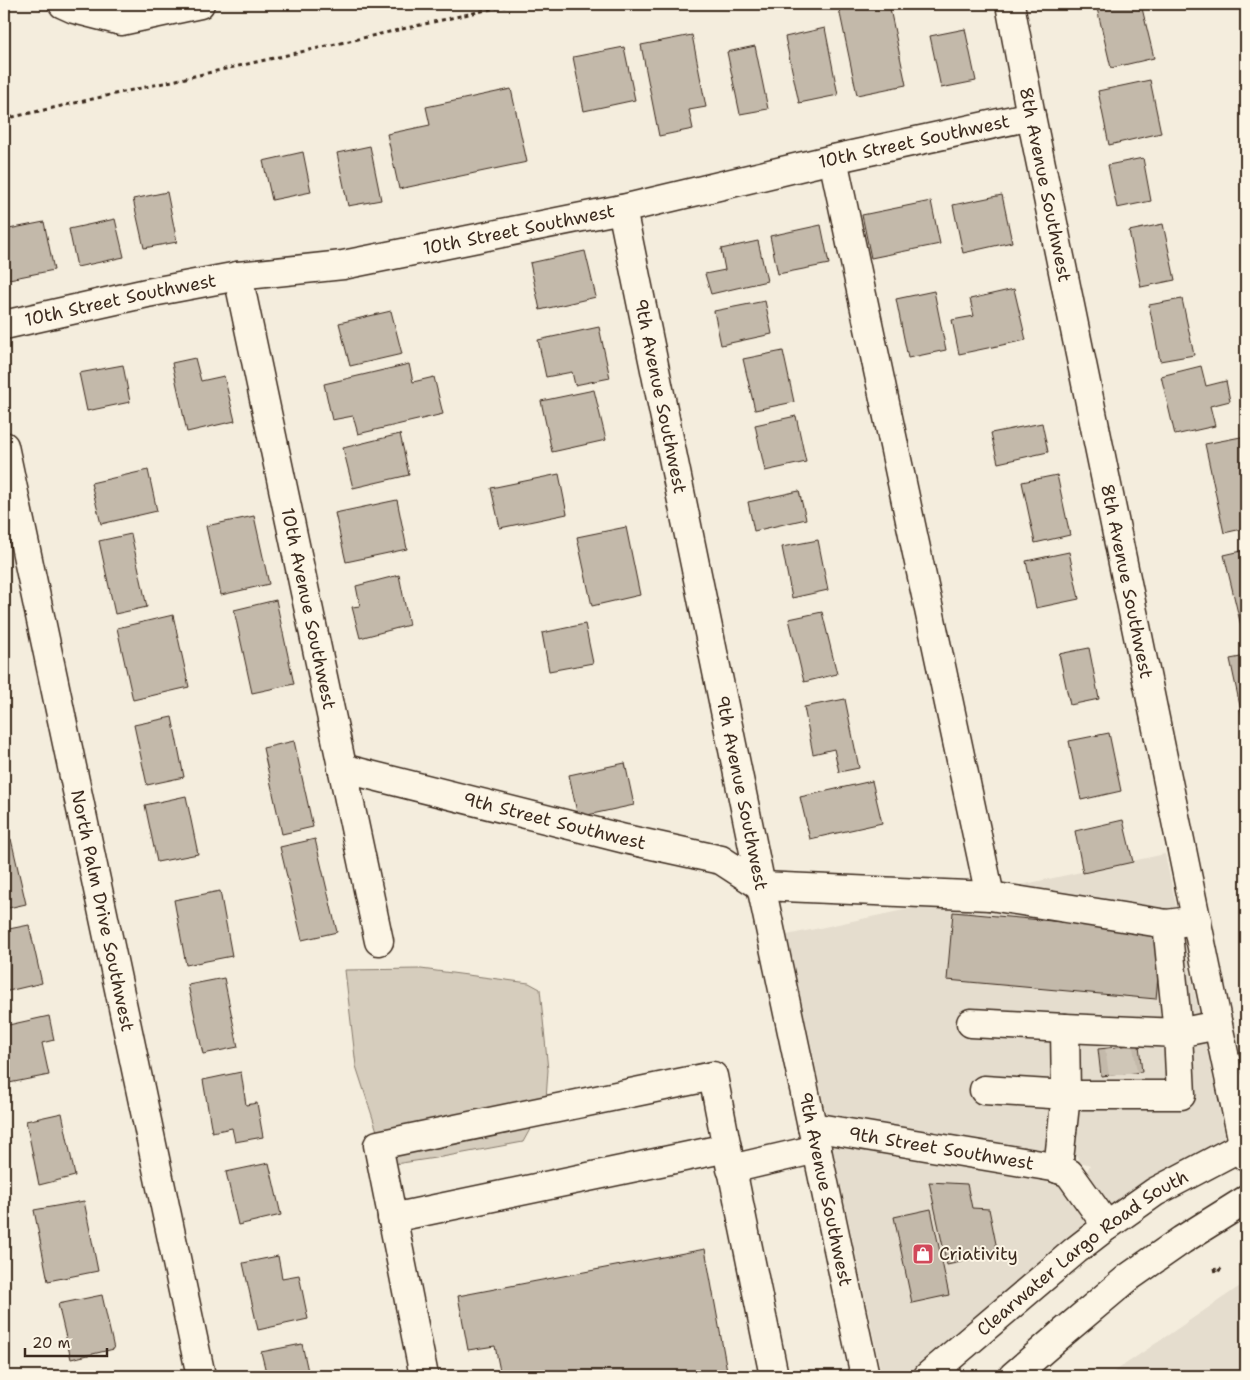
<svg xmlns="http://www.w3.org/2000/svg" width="1250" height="1380" viewBox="0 0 1250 1380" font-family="'Shantell Sans',sans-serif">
<rect width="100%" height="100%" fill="#f4eddd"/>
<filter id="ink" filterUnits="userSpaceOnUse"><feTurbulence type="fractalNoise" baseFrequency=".02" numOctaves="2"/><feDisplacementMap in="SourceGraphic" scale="10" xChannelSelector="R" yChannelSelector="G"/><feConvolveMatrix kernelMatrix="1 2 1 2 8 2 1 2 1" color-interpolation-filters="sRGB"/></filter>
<g filter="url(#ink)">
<path fill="#e5ddce" d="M1165,854l61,285 -79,41 -36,25 -24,-34 3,-6 -10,-3 -5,-9 -7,4 -11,-4 -231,-39 -39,-179z
M832,1145l216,36 11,4 27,39 -20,15 -160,137h-24z
M1246,1282v94h-138z"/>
<path fill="#d6cdbd" stroke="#887c6e" d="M421,969l108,14 11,6 8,81 -2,30 -23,42 -81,15 -54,8 -32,-99 -11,-96z"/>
<path fill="#c3b9aa" stroke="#3b2a1e" d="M838,4h51l17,81 -49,10z
M1096,4h45l13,54 -43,10z
M825,28l13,67 -39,8 -14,-66z
M965,29l11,52 -35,7 -11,-52z
M692,35l14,72 -17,3 4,19 -34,7 -18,-91z
M755,46l13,63 -28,5 -13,-62z
M624,47l11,53 -51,11 -11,-54z
M1150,80l11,53 -52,12 -11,-54z
M511,89l16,73 -128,27 -12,-55 43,-9 -4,-18z
M370,146l11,54 -33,6 -11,-53z
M303,152l8,40 -39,8 -9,-39z
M1143,158l8,43 -34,7 -9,-43z
M167,192l10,50 -33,6 -11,-49z
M1002,195l10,47 -49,11 -10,-48z
M931,201l9,43 -69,14 -9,-43z
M115,219l9,38 -47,10 -8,-38z
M44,222l10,48 -50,10v-50z
M1163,224l12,56 -34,7 -12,-56z
M821,225l8,39 -51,10 -8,-38z
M758,241l9,40 -56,13 -6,-20 20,-4 -4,-21z
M585,251l11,46 -56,13 -10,-47z
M1014,289l12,51 -67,14 -7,-34 22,-4 -4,-17z
M934,291l12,59 -38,8 -12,-59z
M1182,299l12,56 -34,6 -11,-56z
M765,301l7,33 -51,11 -7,-34z
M391,311l11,43 -52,12 -11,-43z
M599,327l11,51 -35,7 -3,-13 -26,5 -8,-37z
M783,351l11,51 -39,8 -12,-51z
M195,358l6,23 23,-5 11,45 -48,11 -15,-69z
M409,364l4,18 21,-5 9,37 -85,20 -5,-18 -21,4 -8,-36z
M123,365l7,37 -43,9 -8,-38z
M1201,366l5,20 20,-5 4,20 -20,5 5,20 -40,9 -14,-59z
M594,390l12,50 -54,12 -11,-51z
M796,416l10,46 -41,9 -10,-46z
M1042,423l6,29 -50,11 -7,-30z
M400,434l9,41 -56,13 -10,-40z
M1246,436v92l-22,5 -19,-89z
M148,470l9,41 -56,13 -10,-41z
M559,474l8,40 -67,14 -9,-40z
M1057,475l13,60 -35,8 -13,-61z
M799,491l7,28 -52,12 -6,-29z
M397,500l10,49 -61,13 -11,-49z
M254,516l15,68 -48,11 -15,-69z
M626,527l14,68 -48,11 -15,-69z
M131,534l16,73 -32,7 -16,-73z
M818,540l10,50 -36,8 -10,-51z
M1246,550v83l-3,1 -19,-79z
M1069,552l10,47 -43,9 -10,-47z
M399,575l10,50 -49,13 -8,-31 8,-1 -4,-20z
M276,600l18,84 -42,9 -18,-83z
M822,612l15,62 -33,8 -15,-63z
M173,615l16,72 -56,13 -16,-72z
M585,624l8,39 -44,8 -7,-38z
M1089,648l10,51 -29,6 -11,-51z
M1246,656v63l-3,1 -13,-61z
M845,699l14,69 -20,4 -5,-23 -21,5 -9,-47z
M172,717l12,60 -37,8 -13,-60z
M1109,733l12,58 -40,9 -12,-59z
M294,741l19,86 -31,7 -19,-86z
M625,763l9,42 -56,12 -9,-42z
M872,781l10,42 -72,16 -10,-42z
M186,796l12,58 -41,8 -12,-57z
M1123,820l10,42 -50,11 -8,-42z
M11,839l15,65 -22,5v-69z
M315,839l22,93 -35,8 -22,-93z
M220,891l12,65 -46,9 -12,-65z
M953,912l209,19 -6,68 -209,-19z
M29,925l13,58 -38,9v-62z
M224,978l14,69 -35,7 -15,-69z
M49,1016l5,24 -12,3 7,32 -45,9v-58z
M1139,1045l3,27 -41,4 -3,-27z
M241,1072l5,33 11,-2 6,34 -28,5 -3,-14 -20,4 -9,-52z
M62,1113l13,63 -36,9 -13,-64z
M269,1163l12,52 -43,10 -12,-53z
M929,1182l38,2 5,24 17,1 9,45 -51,11z
M84,1201l14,70 -50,10 -14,-71z
M931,1209l18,86 -37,8 -18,-86z
M705,1249l23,127h-227l-6,-30 -27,4 -10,-54z
M278,1256l4,22 17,-3 9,44 -50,11 -15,-67z
M102,1295l12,54 -43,10 -13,-55z
M302,1344l7,32h-42l-6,-24z"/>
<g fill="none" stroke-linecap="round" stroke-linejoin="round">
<path stroke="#cfc6b7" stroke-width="28" stroke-dasharray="28 14" stroke-linecap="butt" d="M1119,1047l4,27"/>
<g stroke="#3b2a1e" stroke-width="31">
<g id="minor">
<path d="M63,4l11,5 47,12 79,-17"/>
<path id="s1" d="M1010,4l21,112 187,909 28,132"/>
<path d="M833,159l157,737"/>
<path id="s2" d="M622,209l139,677 104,490"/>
<path id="s3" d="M238,276l141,665"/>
<path id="s4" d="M4,325l143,-32 91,-17 105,-11 279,-56 211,-50 198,-43"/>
<path id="s5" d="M4,446l197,930"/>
<path id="s6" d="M342,768l283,71 96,21 40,26 229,10 177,28 30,-4"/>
<path d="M1167,924l11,109 40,-8"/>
<path d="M971,1023l94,5"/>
<path d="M984,1090l82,5h115l-3,-62 -113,-5 1,67 -8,74"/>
<path id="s7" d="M812,1127l241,40 16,6 38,53"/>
<path d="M732,1169l42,207"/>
<path d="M392,1218l335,-70"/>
<path d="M424,1376l-46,-231 335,-69 18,93 86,-20"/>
</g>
</g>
<g stroke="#3b2a1e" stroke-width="31">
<g id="major">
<path id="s8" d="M928,1376l148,-126 31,-24 48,-34 91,-48"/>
<path d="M1013,1376l46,-40 70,-59 53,-37 64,-40"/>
</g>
</g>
<path stroke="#3b2a1e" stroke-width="3" stroke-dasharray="4 4" stroke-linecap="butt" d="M4,119l509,-115
M1215,1268l1,5 6,-5"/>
<use href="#minor" stroke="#fcf5e5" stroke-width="28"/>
<use href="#major" stroke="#fcf5e5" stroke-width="28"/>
</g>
</g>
<defs>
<g id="shop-square" transform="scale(1.125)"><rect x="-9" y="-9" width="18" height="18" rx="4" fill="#d1495b" stroke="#fcf5e5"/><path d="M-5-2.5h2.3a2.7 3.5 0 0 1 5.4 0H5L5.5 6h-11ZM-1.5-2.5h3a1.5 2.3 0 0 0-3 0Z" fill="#fff"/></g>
</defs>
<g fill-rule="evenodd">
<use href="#shop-square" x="923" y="1254"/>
</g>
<g text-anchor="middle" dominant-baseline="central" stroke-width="4" stroke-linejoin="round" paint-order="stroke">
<g font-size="18" fill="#3b2a1e" stroke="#fcf5e5">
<text stroke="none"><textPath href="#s4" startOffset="929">10th Street Southwest</textPath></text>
<text stroke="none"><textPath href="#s1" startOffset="184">8th Avenue Southwest</textPath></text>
<text stroke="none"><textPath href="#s4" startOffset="524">10th Street Southwest</textPath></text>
<text stroke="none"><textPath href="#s4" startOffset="119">10th Street Southwest</textPath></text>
<text stroke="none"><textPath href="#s2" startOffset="191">9th Avenue Southwest</textPath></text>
<text stroke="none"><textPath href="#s1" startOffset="589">8th Avenue Southwest</textPath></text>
<text stroke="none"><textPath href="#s3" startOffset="340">10th Avenue Southwest</textPath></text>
<text stroke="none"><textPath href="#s2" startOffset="596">9th Avenue Southwest</textPath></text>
<text stroke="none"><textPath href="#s6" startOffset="219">9th Street Southwest</textPath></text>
<text stroke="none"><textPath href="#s5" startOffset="475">North Palm Drive Southwest</textPath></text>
<text stroke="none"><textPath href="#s7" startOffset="131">9th Street Southwest</textPath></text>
<text stroke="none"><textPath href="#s2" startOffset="1001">9th Avenue Southwest</textPath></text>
<text stroke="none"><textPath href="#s8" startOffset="198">Clearwater Largo Road South</textPath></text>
</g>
<g font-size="18" fill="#3b2a1e" stroke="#fcf5e5" text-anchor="start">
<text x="939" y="1254">Criativity</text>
</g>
</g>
<rect width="1250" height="1380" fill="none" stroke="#fcf5e5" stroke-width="20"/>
<rect x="10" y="10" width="1230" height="1360" fill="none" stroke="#3b2a1e" stroke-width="2" filter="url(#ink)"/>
<path d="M25 1348v8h82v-8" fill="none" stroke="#3b2a1e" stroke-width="2.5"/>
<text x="32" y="1348" font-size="15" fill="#3b2a1e" stroke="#fcf5e5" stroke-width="4" paint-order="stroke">20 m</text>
</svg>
